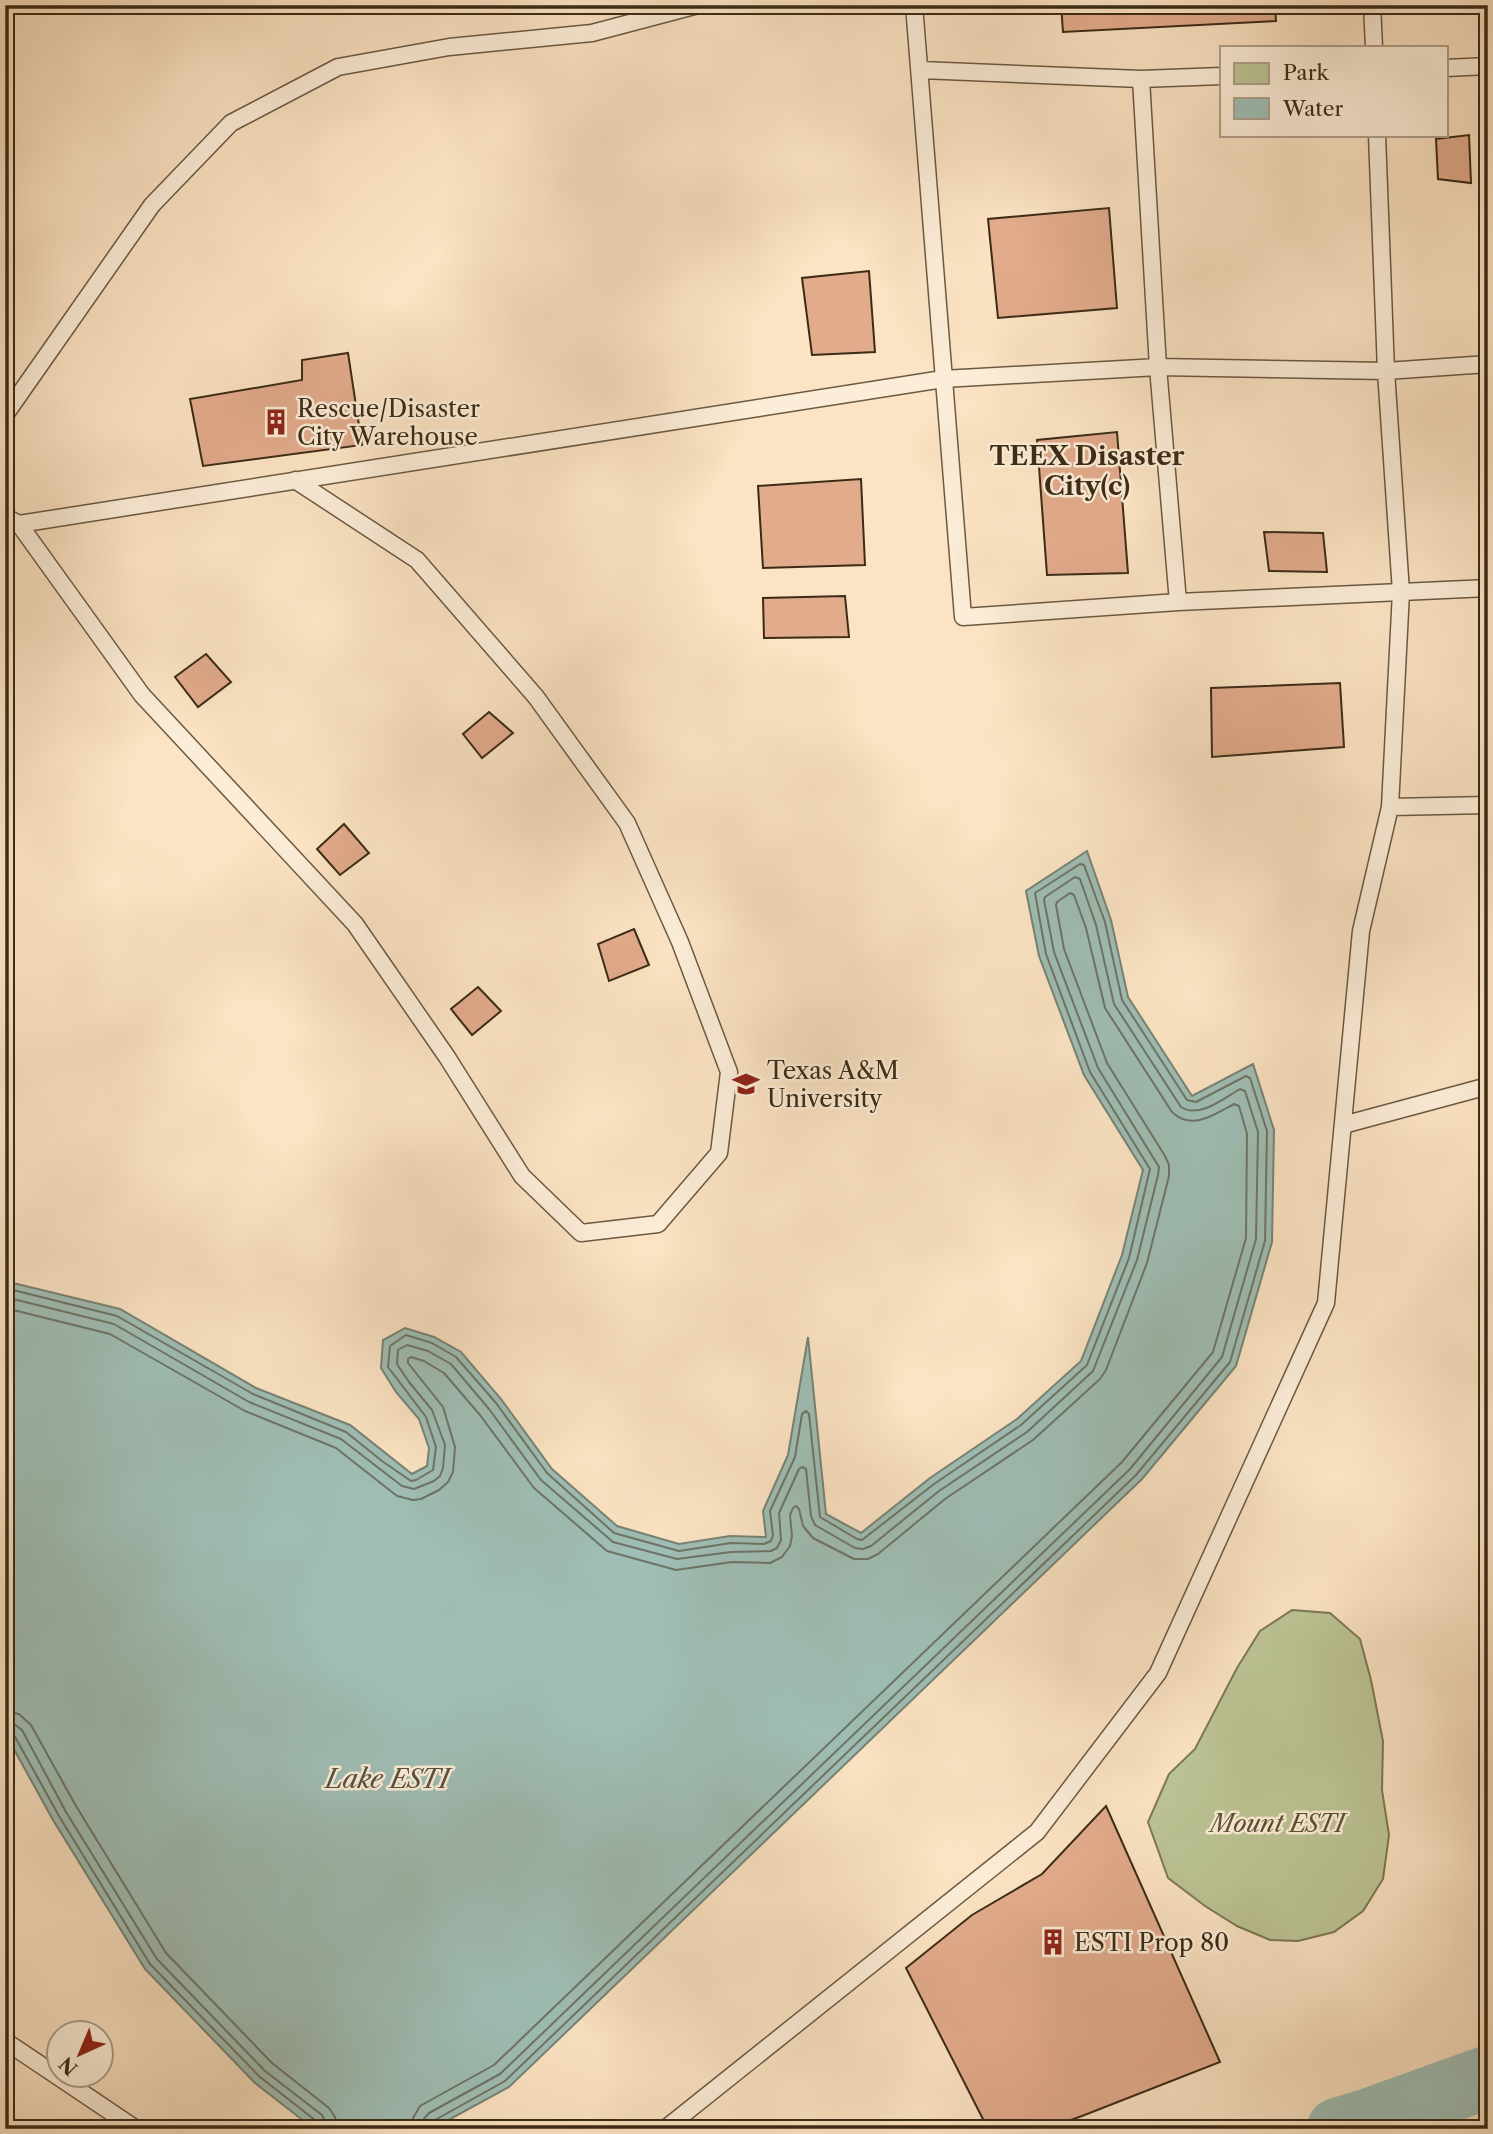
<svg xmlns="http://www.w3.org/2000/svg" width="1493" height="2134" viewBox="0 0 1493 2134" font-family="'Libre Caslon Text',serif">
<rect width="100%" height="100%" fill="#fbe3c3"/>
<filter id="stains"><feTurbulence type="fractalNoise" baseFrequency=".00286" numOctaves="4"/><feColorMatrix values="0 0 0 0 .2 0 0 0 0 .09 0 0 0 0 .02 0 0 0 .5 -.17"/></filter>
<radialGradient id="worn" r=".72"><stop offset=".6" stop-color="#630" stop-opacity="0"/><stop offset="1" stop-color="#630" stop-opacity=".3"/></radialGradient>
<path fill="#bcc495" stroke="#7c7856" stroke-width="2" d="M1292,1610l38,3 30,26 11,41 12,61 -1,49 7,45 -6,44 -20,32 -29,21 -36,9 -28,-1 -33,-14 -32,-20 -37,-28 -20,-56 21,-48 26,-25 42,-81 23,-37z"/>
<path fill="#9fbeb5" stroke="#778375" stroke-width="2" d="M1087,851l24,69 17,77 64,99 61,-32 21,66 -2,112 -36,124 -94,113 -633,608 -77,42h-118l-59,-46 -110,-114 -92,-149 -48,-87v-452l115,28 136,79 94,37 62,49 15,-8 2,-18 -10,-29 -23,-27 -15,-24 2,-28 22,-12 29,9 27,15 40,47 51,70 65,57 62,18 51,-8 36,1 -3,-26 25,-56 20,-118 18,177 35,19 69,-55 87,-59 64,-58 41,-106 21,-85 -59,-95 -45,-119 -13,-65z"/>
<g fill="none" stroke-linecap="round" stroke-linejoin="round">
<path stroke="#6d7466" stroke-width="2" d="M5,1288l112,28 136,78 93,38 36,29 29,20 5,-1 17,-10 3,-23 -10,-30 -38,-50 2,-21 16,-11 26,8 24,14 40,46 51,70 67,60 65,18 52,-8 33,1 7,-3 2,-6 -3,-24 25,-54 7,-43 4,-3 3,3 11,103 37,22 5,1 72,-56 87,-59 66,-60 42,-107 21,-89 -60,-97 -44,-118 -11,-61 45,-29 4,1 21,57 17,78 65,100 9,2 50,-26 4,2 17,53 -2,110 -35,121 -94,113 -631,606 -70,39 -4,3v6
M5,1297l109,27 135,78 92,37 61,47 12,3 20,-8 6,-5 3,-8 2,-23 -13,-35 -23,-28 -12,-18 1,-14 9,-5 21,6 23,13 38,45 52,71 72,62 64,17 54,-7 40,-1 6,-3 4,-8 -2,-27 20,-44 3,-2 4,2 5,47 4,9 40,23 8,1 8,-3 68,-55 88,-59 66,-61 44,-111 21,-85 1,-8 -61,-99 -44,-116 -10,-52 1,-3 30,-20 5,2 16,46 18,79 67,103c18,12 43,-9 59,-18l5,2 13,41 -2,107 -34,118 -92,112 -630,605 -71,39 -6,7 -1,9
M5,1308l105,26 135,77 91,37 61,48 16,4 8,-1 18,-9 9,-8 5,-10 2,-25 -12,-40 -35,-44v-4l3,-2 13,4 20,12 36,42 54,73 73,63 69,19 56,-8 38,1 12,-6 8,-11 2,-10 -2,-21 3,-7 3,-2 3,3 4,17 10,12 41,21h14l10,-5 67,-55 88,-59 67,-61 6,-9 41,-107 22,-87v-11l-4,-9 -58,-93 -43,-114 -8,-44 1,-3 13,-9 4,2 12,33 19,80 67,104c20,19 42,3 62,-8l5,2 8,28 -1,104 -33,114 -91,110 -628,603 -74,41 -7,12 -2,11
M5,1711l14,3 12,11 45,81 90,147 106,110 57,45 6,9 2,12
M5,1722l9,2 8,6 44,82 91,147 108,112 57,44 3,6 2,8
M5,1731h6l3,4 45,81 91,148 110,113 55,43 3,9"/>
<path stroke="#9fbeb5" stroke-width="63" d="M1338,2129l36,-11 114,-41"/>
</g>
<path fill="#e2ab8c" stroke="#3b2b16" stroke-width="2" d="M1061,5h214l1,16 -213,11z
M1469,135l2,48 -33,-4 -2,-40z
M1109,208l8,100 -119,10 -10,-99z
M869,271l6,81 -63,3 -10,-77z
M348,353l14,92 -159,21 -13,-67 112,-19v-20z
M1117,432l11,141 -81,2 -10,-135z
M861,479l4,86 -102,3 -5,-82z
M1264,532l59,1 4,39 -58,-1z
M845,596l4,41 -85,1 -1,-40z
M206,654l25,28 -33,25 -23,-30z
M1340,683l4,64 -132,10 -1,-69z
M489,712l24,21 -31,25 -19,-24z
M344,824l25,29 -29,22 -23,-26z
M634,929l15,36 -40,16 -11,-37z
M478,987l23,24 -29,24 -21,-26z
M1106,1806l114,256 -138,54 -36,13h-58l-82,-161 66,-53 70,-41z"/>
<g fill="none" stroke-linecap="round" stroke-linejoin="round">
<g stroke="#6b5941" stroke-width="19">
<path id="lane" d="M914,5l49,612 215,-15 223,-10 -15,-221 -9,-236
M1372,5l2,42
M1446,68l42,-2
M921,70l220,9 81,-3
M1141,79l17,288 20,235
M5,415l147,-210 79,-82 107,-56 111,-20 143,-14 106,-28
M5,517l14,7 924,-145 215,-12 228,4 102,-7
M19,524l123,171 213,229 92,133 75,119 59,57 77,-9 61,-71 10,-81 -49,-130 -53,-119 -91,-126 -119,-137 -122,-80
M1390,807l98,-2
M1343,1125l145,-39
M5,2041l131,88
M665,2129l372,-297 121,-159 168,-370 35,-372 29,-124 11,-215 87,-4"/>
</g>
<use href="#lane" stroke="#fcedd8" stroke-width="16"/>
</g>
<defs>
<g id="building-bare" transform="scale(2.1)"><path d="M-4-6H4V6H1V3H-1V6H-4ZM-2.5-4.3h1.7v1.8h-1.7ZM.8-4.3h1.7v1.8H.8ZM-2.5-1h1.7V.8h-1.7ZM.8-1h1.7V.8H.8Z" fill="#8f2418" stroke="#fcedd8" stroke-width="2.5" paint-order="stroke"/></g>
<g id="university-bare" transform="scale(2.1)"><path d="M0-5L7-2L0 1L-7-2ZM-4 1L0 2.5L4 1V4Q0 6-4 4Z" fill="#8f2418" stroke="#fcedd8" stroke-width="2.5" paint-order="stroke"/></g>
</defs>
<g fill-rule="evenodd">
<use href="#building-bare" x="276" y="422"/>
<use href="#university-bare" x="746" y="1084"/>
<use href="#building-bare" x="1053" y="1942"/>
</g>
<g text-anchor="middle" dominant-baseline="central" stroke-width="5" stroke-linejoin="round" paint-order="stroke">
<g font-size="24" fill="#3b2b16" stroke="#fcedd8" text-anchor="start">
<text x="297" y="408">Rescue/Disaster<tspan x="297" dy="28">City Warehouse</tspan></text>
<text x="767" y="1070">Texas A&amp;M<tspan x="767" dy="28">University</tspan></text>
<text x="1074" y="1942">ESTI Prop 80</text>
</g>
<g font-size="24" font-style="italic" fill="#5b5136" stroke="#fcedd8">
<text x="1277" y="1823">Mount ESTI</text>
</g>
<g font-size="26" font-weight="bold" fill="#3b2b16" stroke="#fcedd8">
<text x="1087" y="456">TEEX Disaster<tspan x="1087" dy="30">City(c)</tspan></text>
</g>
<g font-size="26" font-style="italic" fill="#54503e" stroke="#fcedd8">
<text x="387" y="1779">Lake ESTI</text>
</g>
</g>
<rect width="1493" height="2134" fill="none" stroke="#fbe3c3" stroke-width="28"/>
<rect x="7" y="7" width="1479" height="2120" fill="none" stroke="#3b2b16" stroke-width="3.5"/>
<rect x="14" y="14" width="1465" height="2106" fill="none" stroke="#3b2b16" stroke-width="2"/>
<rect x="1220" y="46" width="228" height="91" fill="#fcedd8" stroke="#af9f8a" stroke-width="2"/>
<rect x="1234" y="63" width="35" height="21" fill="#bcc495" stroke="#af9f8a" stroke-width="2"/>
<text x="1283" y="80" font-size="21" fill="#3b2b16">Park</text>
<rect x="1234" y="98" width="35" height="21" fill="#9fbeb5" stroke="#af9f8a" stroke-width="2"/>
<text x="1283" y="116" font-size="21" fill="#3b2b16">Water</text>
<g transform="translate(80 2054) rotate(224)"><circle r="33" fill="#fcedd8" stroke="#af9f8a" stroke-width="2"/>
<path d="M0-5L12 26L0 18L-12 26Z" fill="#8f2418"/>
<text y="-10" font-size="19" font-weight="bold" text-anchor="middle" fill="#3b2b16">N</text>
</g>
<rect width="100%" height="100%" filter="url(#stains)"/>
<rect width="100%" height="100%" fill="url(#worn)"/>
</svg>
